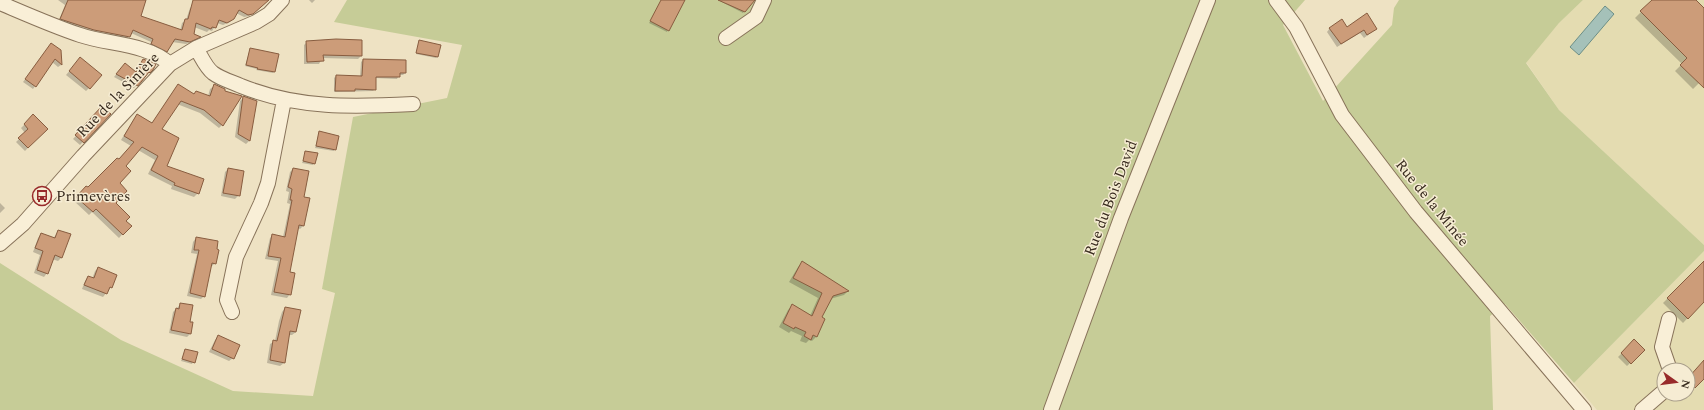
<svg xmlns="http://www.w3.org/2000/svg" width="1704" height="410" viewBox="0 0 1704 410" font-family="Spectral,serif">
<rect width="100%" height="100%" fill="#eee2c3"/>
<path fill="#e4dcb1" fill-rule="evenodd" d="M1583,0h121v245l-145,-135 -33,-48 33,-39z
M1704,251v159h-107l-23,-27zM1664,370h24v24h-24z"/>
<path fill="#c6cc97" d="M347,0h958l-22,25 40,76 69,-76 2,-17 5,-8h184l-24,23 -33,40 33,47 145,135v6l-130,132 -69,-79 -15,12 3,94h-1493v-147l121,77 112,51 80,5 22,-103 -13,-4 31,-172 94,-19 15,-53 -128,-23z"/>
<path fill="#a5c1b9" stroke="#6c8f87" d="M1605,6l9,8 -35,41 -9,-8z"/>
<path fill="#0003" d="M58,0h87l-6,16 41,15 2,-8 4,-3 4,-12 9,-8h69l-19,16 -5,1 -8,-4 -6,9 -7,3 -6,-2 -5,8 -3,-1 -2,2 -13,-5 -1,8 6,2 -2,2 -11,5 -14,-2 -9,12 -14,-7 2,-5 -20,-9 -5,7 -36,-7 -32,-11 7,-17z
M309,0h6l-3,3z
M662,0h15l-10,32 -18,-9z
M721,0h32l-10,13 -23,-12z
M1653,0h41l10,9v77l-4,-4 -7,7 -18,-18 7,-7 -47,-46z
M1330,28h17l29,1 -12,9 -4,-5 -23,14 -10,-15z
M419,41l18,16 -1,1 -20,-4z
M307,42l54,14 -3,3 -36,-1 -3,6h-15v-19z
M51,44l9,6 1,15 -3,2 -6,-5 -19,27 -10,-7z
M250,49l24,23 -1,1 -17,-3 1,-1 -12,-3z
M144,60l8,9 -18,19 -20,-11 8,-10 13,6z
M363,60l42,13 -2,2h-4l-2,4 -22,-1v11l-2,2 -39,1v-14l2,-2 24,1 1,-15z
M77,62l12,26 -3,3 -20,-16z
M178,85l15,10 15,1 2,-7 4,-3 8,39 -3,3 -19,-15 -23,-9 -16,26 4,36 33,27 -4,4 -23,-8 1,-3 -24,-12 7,-14 -17,-10 -13,16 -7,17 -4,20 11,18 5,5 -11,12 -27,-26 -3,3 -15,-14 9,-11 5,-1 30,-29 13,-14 -10,-6 13,-21 4,-4 14,8z
M243,98l13,3 -7,40 -3,3 -11,-7 5,-36z
M102,107l8,7 -30,31 -7,-6z
M33,116l13,13 -21,22 -9,-9 9,-9 -4,-5z
M319,132l19,5 -4,14 -19,-3z
M306,152l8,11 -1,2 -11,-2z
M228,169l11,26 -4,4 -14,-3 4,-24z
M293,169l10,29 1,27 -4,4 -2,-1 -9,45 1,21 -3,4 -16,-3 7,-34 -13,-2 5,-21 3,-3 10,2 7,-33 -3,-1 2,-11 -3,-1 4,-19z
M0,203l5,5 -5,5z
M58,231l3,27 -3,3 -6,-2 -5,14 -3,4 -10,-4 6,-18 -7,-3 5,-14 3,-4 12,5z
M196,238l19,25 -3,3h-2l-6,30 -3,3 -14,-3 10,-42 -6,-1 2,-11z
M803,262l45,29 -4,4 -14,4 -9,19 3,2 -8,17 -4,4 -3,-1 -3,3 -6,-2 2,-5 -11,-5 -2,2 -10,-6 9,-17 4,-4 18,10 8,-18 -29,-16 9,-15z
M1704,262v39l-21,22 -20,-20z
M98,268l13,19 -8,10 -21,-8 3,-8 3,-4 4,2 3,-8z
M181,304l8,19 1,11 -3,3 -18,-4 4,-21z
M285,308l15,3 -4,21 -4,3h-3l-5,28 -4,3 -13,-3 3,-19 5,-3 4,-20 3,-9z
M218,336l15,22 -4,3 -20,-9 6,-12z
M1634,341l10,9 -17,16 -9,-9z
M185,350l11,3 -4,11 -11,-3z
M1704,361v19l-1,-2 -13,13 -2,-2v-10z"/>
<path fill="#cc9c79" stroke="#885d40" d="M68,0h78l-5,16 41,14 3,-11h3l5,-19h76l-16,14 -5,1 -9,-5 -5,9 -7,4 -8,-3 -3,8 -4,-1 -1,2 -15,-6 -2,11 7,3 -11,5 -15,-3 -8,13 -16,-8 2,-5 -20,-9 -3,7 -36,-7 -34,-11z
M661,0h24l-16,31 -19,-10z
M718,0h37l-10,12z
M1652,0h44l8,8v80l-24,-23 7,-7 -47,-47z
M1367,13l10,16 -10,6 -3,-5 -23,14 -12,-16 13,-9 5,8z
M336,39l26,1v16l-39,-1 1,6 -17,1 -1,-21z
M419,40l22,5 -3,12 -22,-4z
M51,43l10,7 1,15 -7,-6 -19,28 -11,-8z
M250,48l29,6 -4,18 -18,-3 1,-1 -12,-3z
M80,57l22,18 -12,14 -21,-18z
M143,59l13,5 -3,6 -3,3 -1,-1 -11,14 -22,-12 9,-11 11,9z
M363,59l43,1v13h-6v4h-24v13l-21,-1v2h-20l1,-16 26,1z
M178,84l16,10 2,-3 14,5 4,-12 11,5v2l17,5 -19,30 -19,-16 -23,-9 -19,28 17,9 -12,28 37,13 -5,15 -25,-9 1,-2 -24,-13 7,-14 -16,-9 -16,19 5,5 -11,12 7,8 -11,12 14,14 -4,4 6,5 -9,9 -27,-26 -3,3 -17,-15 10,-11 2,1 29,-29 2,1 15,-17 -10,-6 13,-22 15,9z
M243,96l14,5 -7,40 -12,-7z
M102,106l9,8 -27,29 -9,-8z
M33,114l15,15 -20,19 -10,-10 10,-9 -4,-5z
M319,131l20,5 -3,14 -20,-4z
M305,151l13,2 -3,11 -12,-3z
M228,168l16,3 -4,25 -17,-3z
M293,168l16,3 -5,26 6,1 -6,28 -5,-1 -9,47 5,1 -4,22 -17,-3 7,-34 -13,-2 4,-22 13,3 7,-37h-2l2,-11 -4,-2z
M58,230l13,4 -9,24 -7,-3 -7,19 -11,-4 6,-19 -8,-3 6,-15 14,5z
M196,237l22,4 -1,8 2,1 -3,14 -4,-1 -7,34 -15,-4 9,-43h-5z
M802,261l47,30 -16,5 -11,21 3,2 -8,18 -4,-2 -2,5 -7,-4 2,-4 -11,-5 -1,2 -11,-6 9,-19 20,12 10,-23 -29,-15z
M1704,261v41l-16,17 -21,-21z
M98,267l19,8 -5,13 -2,-1 -3,7 -23,-9 4,-9 6,2z
M180,303l13,2 -3,17h3l-2,12 -20,-4 5,-22 3,1z
M285,307l16,3 -5,22 -6,-1 -5,32 -15,-3 3,-20 4,1z
M218,335l22,10 -6,14 -22,-10z
M1634,339l11,11 -14,14 -10,-11z
M185,349l13,3 -3,11 -13,-4z
M1704,360v19l-9,9 -7,-7v-3z"/>
<g fill="none" stroke-linecap="round" stroke-linejoin="round">
<g stroke="#88735a" stroke-width="16">
<path id="minor" d="M1276,0l20,27 46,88 74,97 168,198
M0,3c26,11 53,23 80,32 30,10 65,8 90,29
M726,38l30,-21 8,-17
M196,48c5,8 10,20 17,25 8,6 19,9 28,13 57,23 112,21 172,18
M0,244l23,-20 60,-68 87,-92 26,-16 60,-26 13,-8 13,-14
M232,312l-5,-12 9,-43 25,-54 7,-20 16,-83
M1669,319l-7,28 8,23
M1051,410l70,-192 87,-218
M1642,410l22,-19"/>
</g>
<use href="#minor" stroke="#f9efd7" stroke-width="14"/>
</g>
<defs>
<g id="bus-ring" transform="scale(1)"><circle r="9.5" fill="#f6ecd3" stroke="#982a2a" stroke-width="1.5"/><path d="M-5-6H5V4H4V6H2V4H-2V6H-4V4H-5ZM-3.5-4V0h7V-4ZM-3.5 1.2v1.5H-2V1.2ZM2 1.2v1.5H3.5V1.2Z" fill="#982a2a"/></g>
</defs>
<g fill-rule="evenodd">
<use href="#bus-ring" x="42" y="196"/>
</g>
<g text-anchor="middle" dominant-baseline="central" stroke-width="3" stroke-linejoin="round" paint-order="stroke">
<g font-size="15" fill="#382b1e" stroke="#f6ecd3">
<text transform="translate(118 95) rotate(-46)">Rue de la Sinière</text>
<text transform="translate(1111 198) rotate(-69)">Rue du Bois David</text>
<text transform="translate(1432 203) rotate(51)">Rue de la Minée</text>
</g>
<g font-size="15" fill="#382b1e" stroke="#f6ecd3" text-anchor="start">
<text x="56" y="196">Primevères</text>
</g>
</g>
<g transform="translate(1676 382) rotate(104)"><circle r="19" fill="#f6ecd3" stroke="#aa9f8b"/>
<path d="M0-3L7 15L0 10L-7 15Z" fill="#982a2a"/>
<text y="-6" font-size="11" font-weight="bold" text-anchor="middle" fill="#382b1e">N</text>
</g>
</svg>
